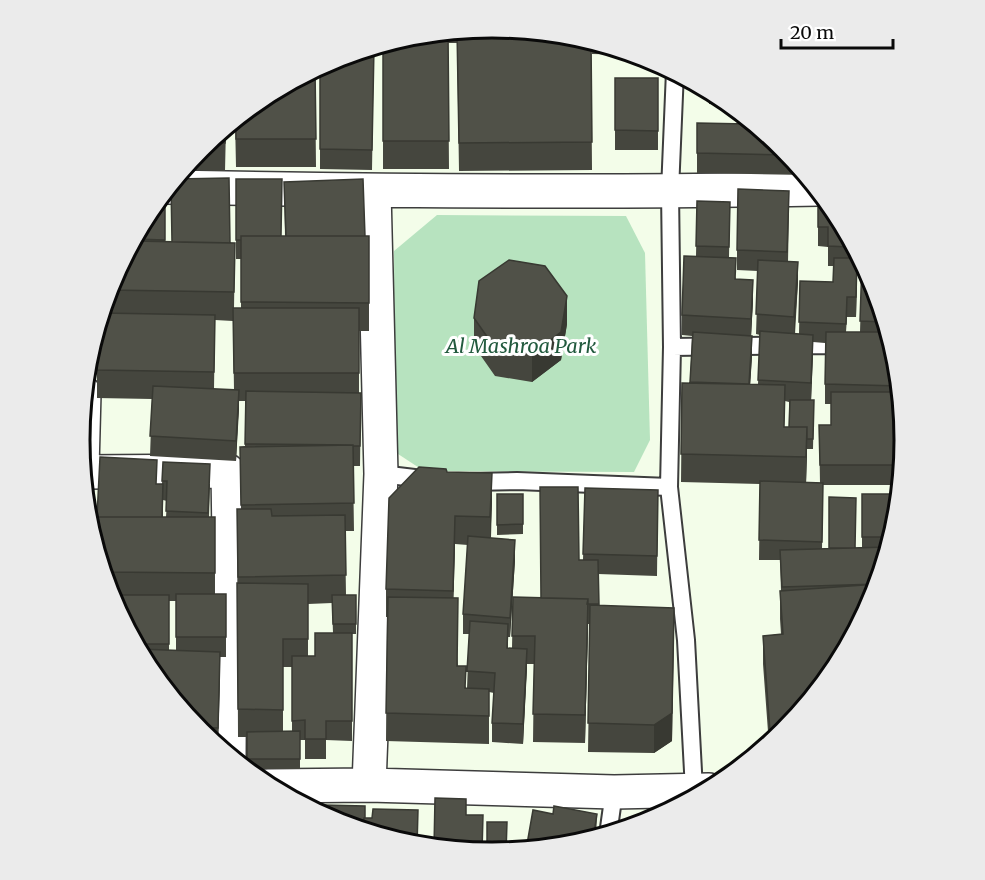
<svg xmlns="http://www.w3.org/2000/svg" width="985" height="880" viewBox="0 0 985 880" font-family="Merriweather,serif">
<rect width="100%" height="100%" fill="#f3fde9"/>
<path fill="#b7e3bf" d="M437,215l189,1 19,37 5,187 -16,32 -210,-1 -29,-19 -1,-201z"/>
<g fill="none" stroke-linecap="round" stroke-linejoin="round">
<g stroke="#3d3d3d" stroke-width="20">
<path id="lane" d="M675,71l-5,120 2,156 -3,140 17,153 8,150
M672,347l153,-2 69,3
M381,474l50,6
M469,482l48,-1 152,6
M608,835l6,-43"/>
</g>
<g stroke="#3d3d3d" stroke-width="36">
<path id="street" d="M168,187c217,4 433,6 650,2
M82,468l2,-75
M83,472l145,-1 2,136 -1,149
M369,785l12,-311 -7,-283
M268,786l101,-1 245,7 95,-2"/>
</g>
<use href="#lane" stroke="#fff" stroke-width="16"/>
<use href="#street" stroke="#fff" stroke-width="33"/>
</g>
<path fill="#45463e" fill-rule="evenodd" d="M493,27l75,7v5l23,1 1,130 -133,1 -2,-128h-9l1,126h-66v-125l29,-9z
M592,41l48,14 -48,-1z
M374,46l-2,124 -52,-1v-103z
M315,69l1,98h-80l-1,-48z
M685,77l12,6h-12z
M615,78h43v72h-43z
M709,90l13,7 10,8 -23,-1z
M745,115l40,33 22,27 -110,-2v-50l48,1z
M226,127l-1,44 -43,-1 19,-22z
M236,179l45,57h4l-1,-54 81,54h4v95h-10v62h2l-1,73h-7l1,65h-9l1,64h10v39h-4v107l-26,-1v19h-21v-19h-5v29h-53v-32h-9l-1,-228h4l-1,-62 5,-1v-45h-6l-3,60 -86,-5 2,-57 -55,-1v-28l5,-59 9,-29 38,-72 16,-19v51l70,1 -1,65h7v-49h-5zM215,320l18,1 1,69 -20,-1zM332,603l1,30 -18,23h-7v-52zM283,667h9v64h-9z
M697,201l33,1 -1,55 7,22 17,21 -2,36 1,20 -2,28h8l2,-49 -4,-1 2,-63 -21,-1v-20l52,-39 -1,51 10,20 -3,52h4l1,-53 33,1 1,-16h-6v-19l-10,-1v-19l18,-16 24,45h-11v2l8,20 -1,39h-9l-1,15h14l2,-71 12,21 24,78 4,45h-2v80h-77l-1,64h7v-52l27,51 6,-1v-53l31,43 -4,11h-1l-52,122 -52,62 -15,13 -6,-81v-28l18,-2 -1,-15v-28h1l-1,-31h-21l1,-76 -79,-2 1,-99h8l2,-47 -10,-1v-20l14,-59zM813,342l12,1v61h6v21h-12l1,58 -14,-1 1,-33h6l1,-49h-3zM785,401l4,1v25h-5z
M474,318l93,6 -6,36 -29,22 -37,-6 -21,-30z
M163,462l47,22 -1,33h6v77h11v63h-6l-2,90 -18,-15 -51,-63 -35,-65v-4h-2l-1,-2 -17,-56 3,-25 60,-33h5zM163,500l4,1 -1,16h-3zM169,601h7v49h-7z
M447,472l45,29 -1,37 24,22 -5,77h-2v11h4l1,-51 28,1 38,-38h4l2,-72 73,2 -1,86 -59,-2 1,32 75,30 -2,105 -18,12 -66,-1 2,-128h-2l-3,119 -52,-1 1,-78h-7l-4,80 -31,-2v-19l2,-30 -5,-1v52l-103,-3 1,-124h-1v-28zM455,544l13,1 -5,69v20h6l-2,55 -1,-1 -8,-22 -5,-68z
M497,494h26v40l-26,1z
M418,810l-1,36 -5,-1 -78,-24 31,-3h7z"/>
<path fill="#383932" d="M857,258v20l-1,39v-20z
M798,262v20l-4,55v-20z
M753,280v20l-2,38v-19z
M567,296v28l-6,36 -29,22v-28z
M813,335v20l-2,48v-20z
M752,336v20l-3,49v-20z
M239,390v20l-3,51v-20z
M807,427v28l-1,30v-28z
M492,473v28l-2,45v-29z
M455,516v28l-2,75v-28z
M515,540v20l-5,77v-19z
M588,599v29l-3,115v-28z
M674,608l-2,133 -18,12v-28z
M527,649v20l-4,75v-20z
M220,652v28l-2,67v-19z
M597,814l-1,24 -3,1z"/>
<path fill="#505148" stroke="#383932" stroke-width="1.5" d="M493,27l74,7v5h21l3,1 1,102 -133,1 -2,-113z
M448,31l1,110h-66v-97l29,-9z
M374,47l-2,103 -52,-1v-83l15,-8z
M315,69l1,70h-80v-20l27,-23z
M615,78h43v53l-43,-1z
M709,90l8,4h-8z
M748,118l37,30 5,7 -93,-2v-30l51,1z
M226,127l-1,16h-18z
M229,178l1,65 -58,-1 -1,-58 4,-5z
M236,179h46l-1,57h-40v4h-5z
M363,179l2,57h-79l-2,-54z
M738,189l51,2 -2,61 -50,-2z
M818,189l18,22 13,25v11l-21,-1v-19h-10z
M165,191v49l-31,-1 15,-29z
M697,201l33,1 -1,45 -33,-1z
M241,236h128v67l-128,-1z
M133,241l102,2 -1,49 -125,-2 2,-8z
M684,256l52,2 -1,21 18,1 -2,39 -69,-4z
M834,258h23l-1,39h-9l-1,27 -47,-2 1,-41 33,1z
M509,260l36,6 22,30 -6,36 -29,22 -37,-6 -21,-30 5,-37z
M758,260l40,2 -4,55 -38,-3z
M862,261h1l11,21 12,40 -26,-1z
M233,308h126v65h-125z
M101,313l114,2 -1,57 -117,-2 1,-44z
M760,331l53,4 -2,48 -53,-3z
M693,332l59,4 -3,48 -59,-2z
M826,332h63l9,28 2,26 -75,-2z
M682,383l103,2 -1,42h23l-1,30 -125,-3z
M153,386l86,4 -3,51 -86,-5z
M246,391l115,2 -1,53h-7v-1l-108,-1z
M831,392h69v73h-80l-1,-40h12z
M790,400h24l-1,39h-6v-12h-18z
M353,445l1,58 -113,2 -1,-58z
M100,457l57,3 -1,24h7l-1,33h-65z
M163,462l47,2 -2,49 -42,-2 1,-30h-5z
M419,467l27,2 1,3 45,1 -2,44 -35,-1 -2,75 -67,-2 3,-91z
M760,481l63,2 -1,59 -63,-2z
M540,487h38l1,73h19l1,44h-12l1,-5 -47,-1z
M585,488l73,2 -1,66 -74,-2z
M497,494h26v30l-26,1z
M862,494h31v43h-31z
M829,497l27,1 -1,50h-26z
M237,509h34l1,7 73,-1 1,60 -108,2z
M94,517h121v56l-112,-1 -9,-30z
M468,536l47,4 -5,78 -47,-4z
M888,547v6l-10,31 -96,3 -2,-37z
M237,583l71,1v55h-25v71l-45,-1z
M878,584l-4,14 -38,72 -50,60 -16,2 -7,-96 20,-2 -3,-43z
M176,594h50v43h-50z
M114,595h55v49h-33l-22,-40z
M332,595h24v29h-23z
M388,597l70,1 -1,68h9l-1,22 24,1v27l-103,-3z
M513,597l75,2 -3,116 -52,-1 2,-78h-23z
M590,605l84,3 -2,105 -18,12 -66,-2z
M470,621l38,3 -1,24 20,1 -4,75 -31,-1 3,-50 -28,-2z
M315,633h37v88h-26v18h-21v-19l-13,1v-65h23z
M138,649l82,3 -2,76 -22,-1 -47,-58z
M300,731v28h-53v-27z
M282,793l15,1 -1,7z
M435,798l31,1v16h17l-1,37 -48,-5z
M323,805l42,1v12h-1l-1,4 -11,-1v6l-18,-6 -11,-6z
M554,806l43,8 -4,25 -20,6 -47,5 7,-40 20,4z
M373,809l45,1 -1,36 -5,-1 -49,-15 1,-12h8z
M487,822h20l-1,30 -14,1 -5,-1z"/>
<g text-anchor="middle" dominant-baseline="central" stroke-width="6" stroke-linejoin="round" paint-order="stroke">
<g font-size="20" font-style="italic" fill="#225a3e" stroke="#fff">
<text x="521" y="345">Al Mashroa Park</text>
</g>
</g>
<path d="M0 0H985V880H0ZM90 440a402 402 0 1 1 804 0a402 402 0 1 1-804 0Z" fill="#ebebeb" fill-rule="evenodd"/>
<path fill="none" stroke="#0a0a0a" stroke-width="3" d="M90 440a402 402 0 1 1 804 0a402 402 0 1 1-804 0Z"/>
<path d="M781 39v9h112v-9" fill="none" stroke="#0a0a0a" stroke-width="3"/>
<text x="790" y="39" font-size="18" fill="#0a0a0a" stroke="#ffffff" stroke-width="4.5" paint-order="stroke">20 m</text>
</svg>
